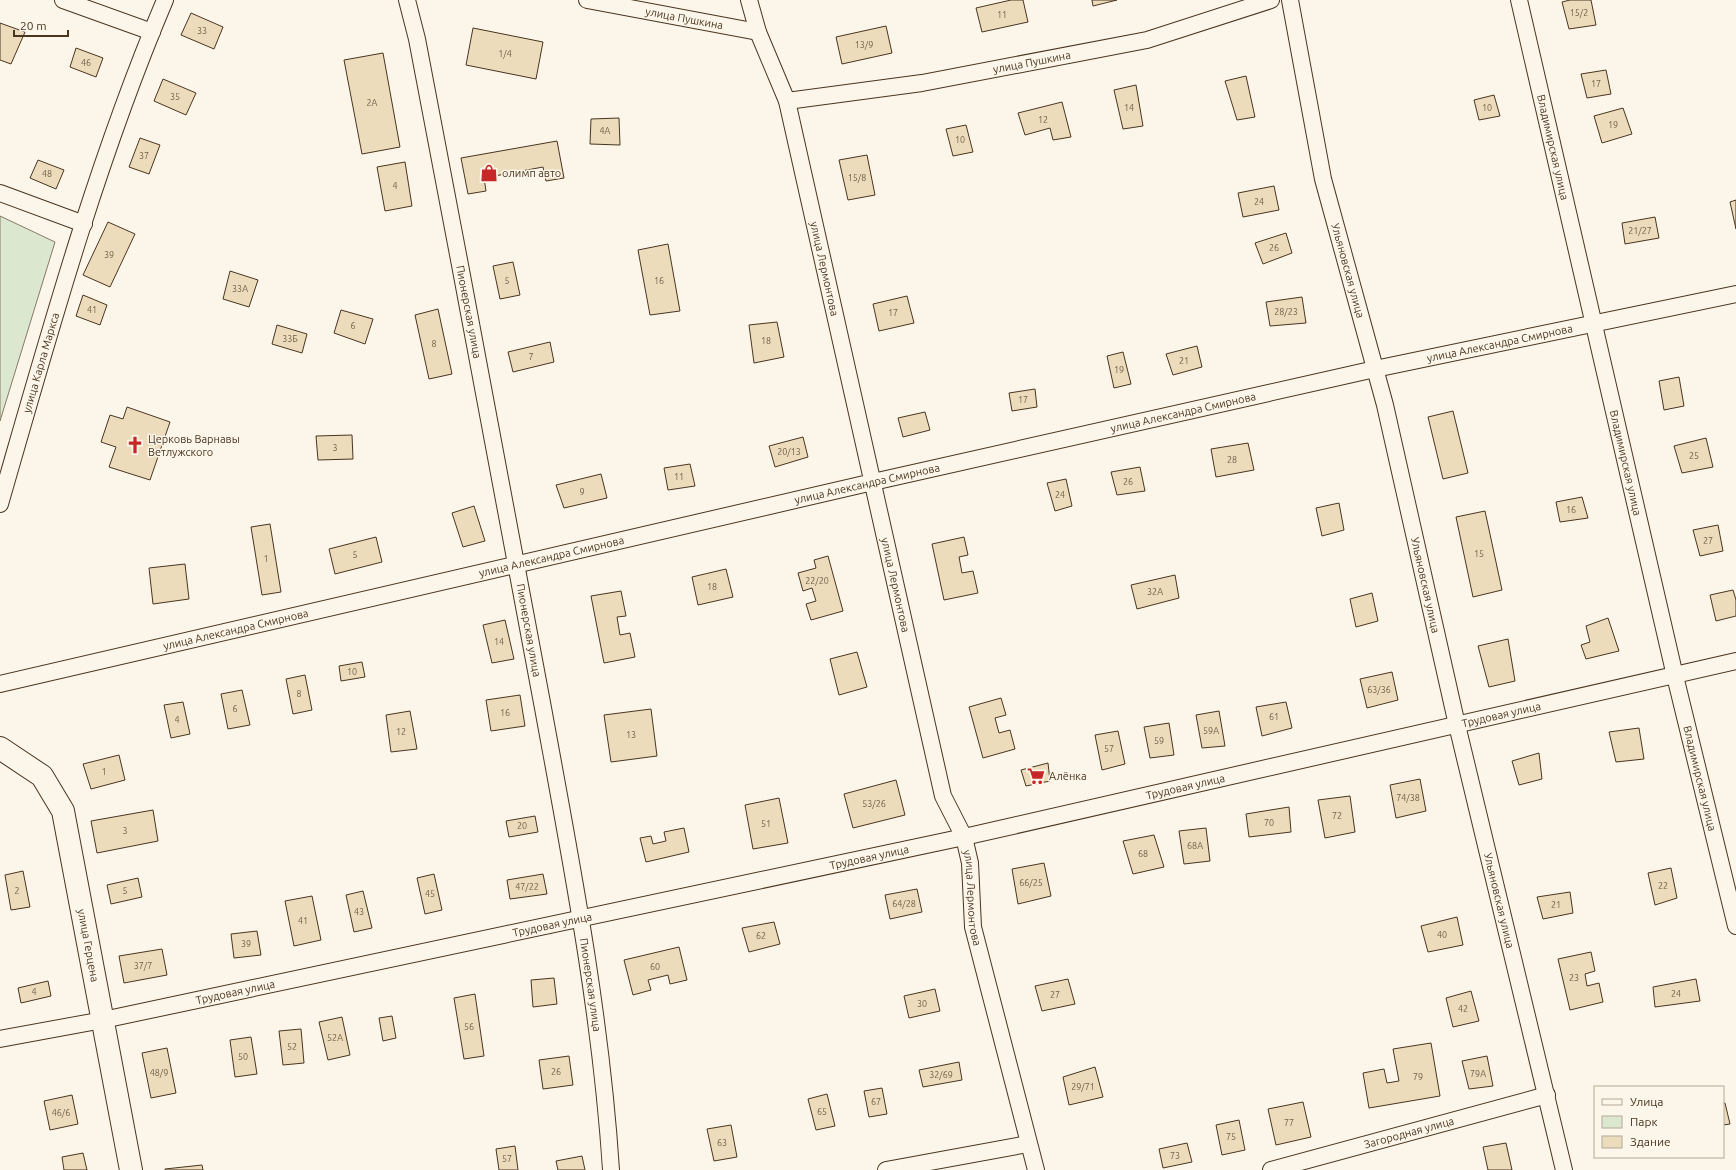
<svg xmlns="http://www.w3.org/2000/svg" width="1736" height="1170" viewBox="0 0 1736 1170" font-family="Ubuntu,sans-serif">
<rect width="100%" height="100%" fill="#fbf6e9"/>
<path fill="#dce7d0" stroke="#887966" d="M0,216l55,26 -55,179z"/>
<path fill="#ecdcbc" stroke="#4a3520" d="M1011,0h12l5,22 -46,10 -6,-24z
M1092,0h25l-24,6z
M1570,0h21l5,25 -27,4 -7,-27z
M191,13l32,14 -9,22 -33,-14z
M0,23l25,9 -14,32 -11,-4z
M886,26l6,27 -50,11 -6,-27z
M473,28l70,14 -7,37 -70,-14z
M76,48l27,10 -7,19 -26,-10z
M383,53l17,94 -38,7 -18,-94z
M1606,70l5,24 -24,4 -6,-24z
M1246,76l9,41 -18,3 -12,-39z
M163,79l33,14 -10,22 -32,-14z
M1136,85l7,41 -20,3 -9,-39z
M1494,95l6,21 -21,4 -5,-20z
M1062,102l9,35 -18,3 -3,-12 -25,7 -7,-22z
M1623,108l9,26 -30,9 -8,-27z
M619,118l1,27 -30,-1 1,-25z
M966,125l7,27 -20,4 -7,-27z
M140,138l20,7 -11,29 -20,-7z
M557,141l7,37 -18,3 -3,-14 -59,11 2,13 -18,3 -7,-36z
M867,155l8,40 -27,5 -9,-40z
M38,160l26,10 -8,19 -26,-11z
M405,162l7,44 -27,5 -8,-44z
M1274,186l5,24 -36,7 -5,-24z
M1736,200v29l-6,-27z
M1655,217l4,21 -34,6 -3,-21z
M108,222l27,12 -25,53 -27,-12z
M1286,233l6,20 -29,11 -8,-21z
M668,244l12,67 -30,4 -12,-65z
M513,262l7,33 -20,4 -7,-33z
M230,271l28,9 -9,27 -26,-8z
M83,295l24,10 -7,20 -24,-9z
M907,296l7,27 -35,8 -6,-27z
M1302,297l4,26 -36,3 -4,-24z
M438,309l14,65 -23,5 -14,-64z
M341,310l32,9 -8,25 -31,-11z
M777,322l7,35 -30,6 -5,-38z
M277,325l30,9 -5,19 -30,-9z
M550,342l4,20 -41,10 -5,-20z
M1197,346l5,21 -29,8 -7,-21z
M1123,352l8,32 -17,4 -7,-32z
M1679,377l5,29 -20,4 -5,-29z
M1035,389l2,18 -25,4 -3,-18z
M127,407l43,15 -20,58 -41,-13 7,-20 -15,-5 9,-27 13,4z
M1453,411l15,62 -25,6 -15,-62z
M925,412l5,18 -27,7 -5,-19z
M352,435l1,24 -35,1 -2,-24z
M803,437l5,20 -33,10 -6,-21z
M1706,438l7,29 -31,6 -8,-27z
M1248,443l6,27 -38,7 -5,-28z
M690,464l5,22 -27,4 -4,-22z
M1140,467l5,24 -28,4 -6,-23z
M601,474l6,24 -43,10 -8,-23z
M1066,479l6,27 -17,5 -8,-28z
M1582,497l6,21 -28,4 -4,-20z
M1339,503l5,27 -22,6 -6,-28z
M474,506l11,35 -22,6 -11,-34z
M1485,511l17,79 -29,7 -17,-80z
M270,524l11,68 -19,3 -11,-68z
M1718,525l5,26 -23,5 -7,-26z
M376,537l6,25 -47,12 -6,-25z
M964,537l4,18 -9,2 3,16 11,-2 5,22 -34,7 -12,-56z
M828,556l15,55 -32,9 -5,-16 10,-3 -4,-13 -9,3 -5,-18 18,-5 -2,-8z
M185,564l4,35 -36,5 -4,-36z
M726,569l7,28 -35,8 -6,-28z
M1175,575l4,23 -42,11 -6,-24z
M1733,590l3,10v16l-20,5 -6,-26z
M621,591l5,25 -9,1 3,18 10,-2 5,24 -31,6 -13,-67z
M1372,593l6,28 -22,6 -6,-28z
M1608,618l11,33 -33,8 -5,-14 9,-3 -4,-16z
M505,620l9,39 -22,4 -9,-38z
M1508,639l7,42 -26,6 -11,-41z
M857,652l10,35 -28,8 -9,-36z
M362,662l3,15 -24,4 -2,-15z
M1392,672l6,28 -31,8 -7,-29z
M305,675l7,35 -19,4 -7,-35z
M242,690l8,35 -22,4 -7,-35z
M520,695l5,31 -34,5 -5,-31z
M1001,698l5,17 -11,3 4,15 11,-3 5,19 -32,9 -14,-51z
M183,702l7,32 -19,4 -7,-33z
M1286,702l6,26 -30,8 -6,-29z
M651,709l6,47 -46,6 -7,-47z
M410,711l7,38 -26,3 -5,-37z
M1219,711l6,35 -23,2 -6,-33z
M1169,723l5,32 -24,3 -6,-31z
M1639,728l5,31 -28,3 -7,-30z
M1118,731l7,33 -23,6 -7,-35z
M1539,753l3,26 -23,6 -7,-24z
M119,755l6,25 -34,9 -8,-25z
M1048,763l2,18 -24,5 -5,-16z
M1420,779l6,32 -30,7 -6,-33z
M896,780l9,35 -52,13 -9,-34z
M1350,796l5,36 -30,6 -7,-38z
M779,798l9,45 -35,6 -8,-44z
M1289,807l2,25 -42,5 -3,-23z
M153,810l5,31 -61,12 -6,-32z
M535,816l3,16 -29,5 -3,-16z
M684,828l5,24 -43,10 -6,-24 11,-2 2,8 13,-3 -2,-9z
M1206,828l4,33 -26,3 -5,-33z
M1154,835l10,32 -31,7 -10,-33z
M1044,863l7,33 -33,8 -6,-35z
M1671,868l6,30 -22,7 -7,-32z
M23,871l7,36 -19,3 -6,-35z
M434,874l8,36 -17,4 -8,-36z
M543,874l4,20 -37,5 -3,-19z
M138,878l4,19 -31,7 -4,-19z
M917,889l5,23 -32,7 -5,-24z
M363,891l9,37 -18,4 -8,-37z
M1570,892l3,21 -30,6 -6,-22z
M312,896l9,44 -27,6 -9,-45z
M1457,917l6,28 -35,7 -7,-26z
M774,922l6,22 -31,8 -7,-24z
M257,931l4,24 -27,3 -3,-24z
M679,947l8,33 -17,4 -2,-9 -20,5 3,10 -18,5 -9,-35z
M162,949l5,26 -43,8 -5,-27z
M1591,952l4,19 -10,3 2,12 12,-3 4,19 -33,8 -12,-51z
M554,978l3,26 -24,3 -2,-27z
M1068,979l7,25 -33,7 -7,-25z
M1696,979l4,22 -45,6 -2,-20z
M48,981l3,15 -30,7 -3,-15z
M935,989l5,22 -31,7 -5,-22z
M1471,991l8,30 -26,6 -7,-29z
M475,994l9,62 -20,3 -10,-61z
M392,1016l4,22 -13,3 -4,-23z
M342,1017l8,38 -22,5 -9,-38z
M301,1029l3,34 -21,2 -4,-34z
M251,1037l6,37 -22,3 -5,-37z
M1431,1043l9,53 -71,12 -6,-35 21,-4 3,14 12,-2 -6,-32z
M167,1048l9,45 -25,5 -9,-45z
M569,1056l4,29 -30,4 -4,-29z
M1487,1056l6,30 -24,3 -7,-28z
M959,1062l3,18 -39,7 -4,-17z
M1095,1067l8,30 -34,8 -6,-28z
M882,1088l5,26 -18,3 -5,-26z
M827,1094l8,32 -19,4 -8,-31z
M72,1095l6,29 -28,6 -6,-29z
M1303,1102l8,35 -35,8 -8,-36z
M1723,1103h2l5,21 -7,1z
M1239,1120l6,30 -23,5 -6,-30z
M731,1125l6,32 -23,4 -7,-32z
M1187,1143l5,19 -29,6 -4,-19z
M1506,1143l6,27h-24l-5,-23z
M515,1146l3,24h-19l-3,-21z
M83,1153l4,17h-23l-2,-13z
M582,1156l3,14h-27l-2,-9z
M202,1165l1,5h-38v-1z"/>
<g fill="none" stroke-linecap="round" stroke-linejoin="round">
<g stroke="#4a3520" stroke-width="18">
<g id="street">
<path d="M63,0l89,32"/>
<path id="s1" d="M407,0l10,39c42,223 86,446 126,669 28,153 58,306 68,462"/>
<path id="s2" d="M587,0l171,32"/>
<path id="s3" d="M749,0l9,32 29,69 156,695 21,41 6,26 3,64 63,243"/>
<path id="s4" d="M1290,0l33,179 62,226 72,320 107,445"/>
<path id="s5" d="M1519,0l156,676 61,250"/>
<path id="s6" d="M787,101l135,-18 225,-43 124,-40"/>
<path d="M0,193l84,31"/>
<path id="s7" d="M0,504c49,-170 96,-341 165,-504"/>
<path id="s8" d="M0,684l873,-202 502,-113 361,-75"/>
<path id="s9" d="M0,1039l103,-19 861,-183 772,-176"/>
<path d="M886,1170l142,-26"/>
<path id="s10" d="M1271,1170l276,-75"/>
</g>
</g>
<g stroke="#4a3520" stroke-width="24">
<g id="secondary">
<path id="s11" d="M0,748l42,28 21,35 68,359"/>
</g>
</g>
<use href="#street" stroke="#fbf6e9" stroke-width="16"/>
<use href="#secondary" stroke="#fbf6e9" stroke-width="22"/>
</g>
<defs>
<g id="shop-bare" transform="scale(1.38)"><path d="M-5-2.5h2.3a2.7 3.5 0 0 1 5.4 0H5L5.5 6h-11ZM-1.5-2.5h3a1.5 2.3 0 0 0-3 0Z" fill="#c62828" stroke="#fbf6e9" stroke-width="2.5" paint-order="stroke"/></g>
<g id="church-bare" transform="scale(1.38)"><path d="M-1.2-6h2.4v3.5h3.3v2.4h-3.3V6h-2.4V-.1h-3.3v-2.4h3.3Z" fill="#c62828" stroke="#fbf6e9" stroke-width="2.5" paint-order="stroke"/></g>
<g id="supermarket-bare" transform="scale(1.38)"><path d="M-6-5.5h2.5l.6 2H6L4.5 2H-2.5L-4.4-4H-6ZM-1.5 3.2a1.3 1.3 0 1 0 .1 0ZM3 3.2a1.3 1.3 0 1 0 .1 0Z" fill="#c62828" stroke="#fbf6e9" stroke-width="2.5" paint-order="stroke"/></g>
</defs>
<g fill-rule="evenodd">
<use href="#shop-bare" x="489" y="173"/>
<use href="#church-bare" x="135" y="445"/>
<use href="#supermarket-bare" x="1036" y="776"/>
</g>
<g text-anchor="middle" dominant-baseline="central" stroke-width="3" stroke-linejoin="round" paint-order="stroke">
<g font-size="9" fill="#725f47">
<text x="1579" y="13">15/2</text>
<text x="1002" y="15">11</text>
<text x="202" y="31">33</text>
<text x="864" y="45">13/9</text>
<text x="505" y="54">1/4</text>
<text x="86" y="63">46</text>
<text x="1596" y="84">17</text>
<text x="175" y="97">35</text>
<text x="372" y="103">2А</text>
<text x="1129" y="108">14</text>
<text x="1487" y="108">10</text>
<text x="1043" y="120">12</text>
<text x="1613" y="125">19</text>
<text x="605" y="131">4А</text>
<text x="960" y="140">10</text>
<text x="144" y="156">37</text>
<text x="47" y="174">48</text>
<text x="857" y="178">15/8</text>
<text x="395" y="186">4</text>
<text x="1259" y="202">24</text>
<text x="1640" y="231">21/27</text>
<text x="1274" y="248">26</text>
<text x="109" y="255">39</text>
<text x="507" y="281">5</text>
<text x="659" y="281">16</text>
<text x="240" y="289">33А</text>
<text x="92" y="310">41</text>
<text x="1286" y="312">28/23</text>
<text x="893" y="313">17</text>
<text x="353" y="326">6</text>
<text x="290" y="339">33Б</text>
<text x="766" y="341">18</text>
<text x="434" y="344">8</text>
<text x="531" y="357">7</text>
<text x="1184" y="361">21</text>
<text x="1119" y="370">19</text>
<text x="1023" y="400">17</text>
<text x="335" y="448">3</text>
<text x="789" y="452">20/13</text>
<text x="1694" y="456">25</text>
<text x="1232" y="460">28</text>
<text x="679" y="477">11</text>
<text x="1128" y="482">26</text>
<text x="582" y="492">9</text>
<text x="1060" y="495">24</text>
<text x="1571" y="510">16</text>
<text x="1708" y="541">27</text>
<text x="1479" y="554">15</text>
<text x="355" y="555">5</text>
<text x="266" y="559">1</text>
<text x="817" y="581">22/20</text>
<text x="712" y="587">18</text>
<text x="1155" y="592">32А</text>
<text x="499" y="642">14</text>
<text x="352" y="672">10</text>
<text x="1379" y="690">63/36</text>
<text x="299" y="694">8</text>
<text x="235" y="709">6</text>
<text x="505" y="713">16</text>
<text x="1274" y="717">61</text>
<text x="177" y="720">4</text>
<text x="1211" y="731">59А</text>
<text x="401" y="732">12</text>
<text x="631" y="735">13</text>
<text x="1159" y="741">59</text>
<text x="1109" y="749">57</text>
<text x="104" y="772">1</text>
<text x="1408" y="798">74/38</text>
<text x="874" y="804">53/26</text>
<text x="1337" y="816">72</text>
<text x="1269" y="823">70</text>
<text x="766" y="824">51</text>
<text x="522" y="826">20</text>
<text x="125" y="831">3</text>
<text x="1195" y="846">68А</text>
<text x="1143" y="854">68</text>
<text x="1031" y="883">66/25</text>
<text x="1663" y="886">22</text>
<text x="527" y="887">47/22</text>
<text x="17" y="891">2</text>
<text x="125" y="891">5</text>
<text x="430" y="894">45</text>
<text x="904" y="904">64/28</text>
<text x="1556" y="905">21</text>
<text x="359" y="912">43</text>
<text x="303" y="921">41</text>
<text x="1442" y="935">40</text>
<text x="761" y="936">62</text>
<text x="246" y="944">39</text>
<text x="143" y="966">37/7</text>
<text x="655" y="967">60</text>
<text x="1574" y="978">23</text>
<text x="34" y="992">4</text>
<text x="1676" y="994">24</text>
<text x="1055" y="995">27</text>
<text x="922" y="1004">30</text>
<text x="1463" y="1009">42</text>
<text x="469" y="1027">56</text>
<text x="335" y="1038">52А</text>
<text x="292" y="1047">52</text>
<text x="243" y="1057">50</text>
<text x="556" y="1072">26</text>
<text x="159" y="1073">48/9</text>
<text x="1478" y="1074">79А</text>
<text x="941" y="1075">32/69</text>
<text x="1418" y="1077">79</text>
<text x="1083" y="1087">29/71</text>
<text x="876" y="1102">67</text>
<text x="822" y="1112">65</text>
<text x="61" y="1113">46/6</text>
<text x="1289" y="1123">77</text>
<text x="1231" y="1137">75</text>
<text x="722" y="1143">63</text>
<text x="1175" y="1156">73</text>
<text x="507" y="1159">57</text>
</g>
<g font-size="11" fill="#4a3520" stroke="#fbf6e9">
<text stroke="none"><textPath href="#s2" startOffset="99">улица Пушкина</textPath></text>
<text stroke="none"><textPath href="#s6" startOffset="248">улица Пушкина</textPath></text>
<text stroke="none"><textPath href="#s5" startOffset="151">Владимирская улица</textPath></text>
<text stroke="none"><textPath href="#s3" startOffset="280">улица Лермонтова</textPath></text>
<text stroke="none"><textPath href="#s4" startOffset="277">Ульяновская улица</textPath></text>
<text stroke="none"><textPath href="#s1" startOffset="318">Пионерская улица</textPath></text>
<text stroke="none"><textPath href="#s8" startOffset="1538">улица Александра Смирнова</textPath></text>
<text stroke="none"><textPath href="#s7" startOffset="147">улица Карла Маркса</textPath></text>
<text stroke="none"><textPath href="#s8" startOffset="1214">улица Александра Смирнова</textPath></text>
<text stroke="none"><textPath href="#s5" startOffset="475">Владимирская улица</textPath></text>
<text stroke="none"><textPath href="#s8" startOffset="890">улица Александра Смирнова</textPath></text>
<text stroke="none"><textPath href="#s8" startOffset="566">улица Александра Смирнова</textPath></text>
<text stroke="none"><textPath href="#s3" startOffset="604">улица Лермонтова</textPath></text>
<text stroke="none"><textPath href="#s4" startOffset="601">Ульяновская улица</textPath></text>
<text stroke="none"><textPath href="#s8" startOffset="242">улица Александра Смирнова</textPath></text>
<text stroke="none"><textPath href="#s1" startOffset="642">Пионерская улица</textPath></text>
<text stroke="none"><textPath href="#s9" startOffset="1536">Трудовая улица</textPath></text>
<text stroke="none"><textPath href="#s5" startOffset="799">Владимирская улица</textPath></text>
<text stroke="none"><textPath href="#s9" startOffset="1212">Трудовая улица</textPath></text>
<text stroke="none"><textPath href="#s9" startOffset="888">Трудовая улица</textPath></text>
<text stroke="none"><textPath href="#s3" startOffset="928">улица Лермонтова</textPath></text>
<text stroke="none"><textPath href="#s4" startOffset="925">Ульяновская улица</textPath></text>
<text stroke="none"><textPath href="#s9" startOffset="564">Трудовая улица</textPath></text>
<text stroke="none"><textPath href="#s11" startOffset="228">улица Герцена</textPath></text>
<text stroke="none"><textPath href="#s1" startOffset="1002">Пионерская улица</textPath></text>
<text stroke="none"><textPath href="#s9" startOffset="240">Трудовая улица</textPath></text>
<text stroke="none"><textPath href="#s10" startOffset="143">Загородная улица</textPath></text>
</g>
<g font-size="11" fill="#4a3520" stroke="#fbf6e9" text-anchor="start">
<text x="502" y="173">олимп авто</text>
<text x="148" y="439">Церковь Варнавы<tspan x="148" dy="13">Ветлужского</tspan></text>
<text x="1049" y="776">Алёнка</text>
</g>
</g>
<rect x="1594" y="1086" width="130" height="72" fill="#fbf6e9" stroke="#b4a999"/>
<rect x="1602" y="1099" width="20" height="6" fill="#fbf6e9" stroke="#b4a999"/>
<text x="1630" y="1106" font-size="12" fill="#4a3520">Улица</text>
<rect x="1602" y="1116" width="20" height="12" fill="#dce7d0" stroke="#b4a999"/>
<text x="1630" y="1126" font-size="12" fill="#4a3520">Парк</text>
<rect x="1602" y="1136" width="20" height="12" fill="#ecdcbc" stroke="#b4a999"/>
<text x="1630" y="1146" font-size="12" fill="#4a3520">Здание</text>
<path d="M14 30v6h54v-6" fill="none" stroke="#4a3520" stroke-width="2"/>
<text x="20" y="30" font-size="12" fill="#4a3520" stroke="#fbf6e9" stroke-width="3" paint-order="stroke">20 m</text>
</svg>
